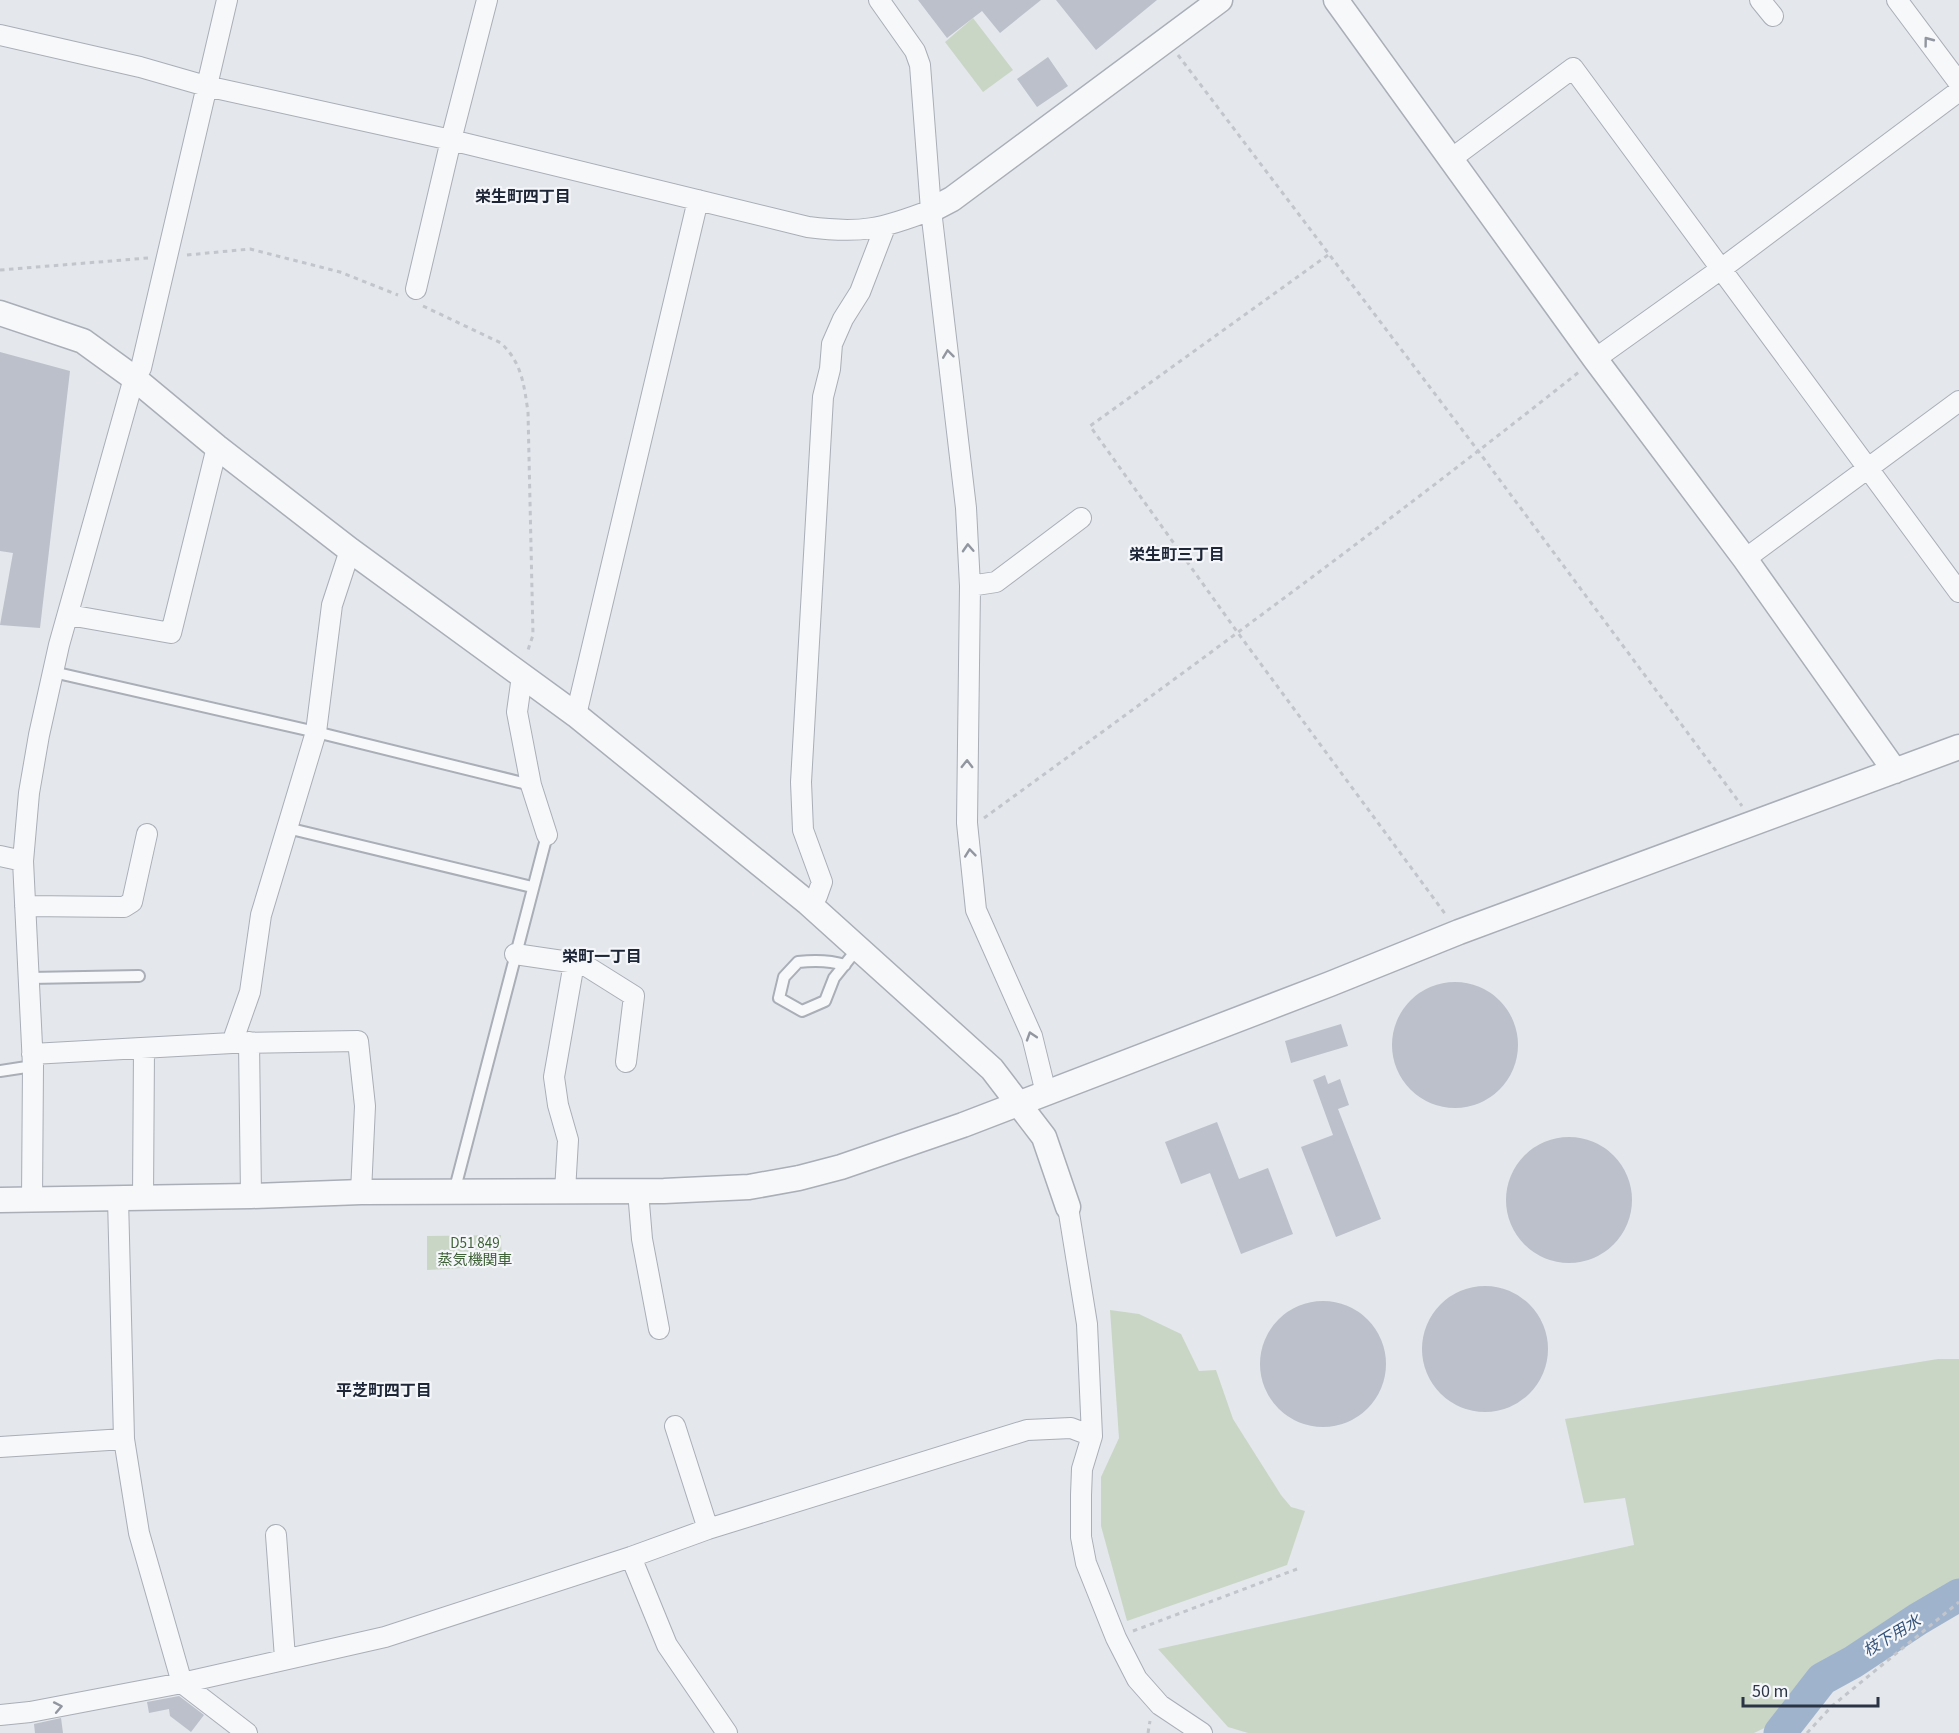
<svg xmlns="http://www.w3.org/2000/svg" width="1959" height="1733" viewBox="0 0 1959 1733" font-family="'Source Sans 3','Noto Sans JP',sans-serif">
<rect width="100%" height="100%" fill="#e4e7ec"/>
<path fill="#c9d6c5" d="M973,18l40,52 -30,22 -38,-50z
M501,1235l1,31 -75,4v-34z
M1110,1310l29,4 42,20 18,37 17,-1 17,49 48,76 10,12 14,4 -18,54 -160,56 -26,-95v-49l18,-39z
M1938,1359h21v231l-45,16 -97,97 -63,30h-506l-20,-6 -70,-78 476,-104 -9,-47 -41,5 -19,-84z"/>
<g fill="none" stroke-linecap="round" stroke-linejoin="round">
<path stroke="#9fb4cc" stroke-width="33" d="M1780,1733l42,-54 31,-17 65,-43 41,-24"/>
</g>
<path fill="#bbc0ca" d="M918,0h123l-41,33 -18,-22 -35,27z
M1056,0h101l-61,50z
M1048,57l20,29 -31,21 -20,-28z
M0,352l70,19 -30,257 -40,-3 13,-72 -13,-2z
M1392 1045a63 63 0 1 1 126 0a63 63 0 1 1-126 0Z
M1341,1024l7,22 -57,17 -6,-22z
M1325,1075l3,9 12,-5 9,26 -11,4 43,110 -45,18 -35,-90 32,-12 -20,-55z
M1217,1122l22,57 29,-11 25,66 -52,20 -31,-81 -29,11 -16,-42z
M1506 1200a63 63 0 1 1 126 0a63 63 0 1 1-126 0Z
M1422 1349a63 63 0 1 1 126 0a63 63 0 1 1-126 0Z
M1260 1364a63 63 0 1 1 126 0a63 63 0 1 1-126 0Z
M179,1696l25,19 -13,17 -21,-16 -1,-7 -20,4 -2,-11z
M61,1718l2,15h-28l-1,-9z"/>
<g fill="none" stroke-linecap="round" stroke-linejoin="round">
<g stroke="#a9aeb7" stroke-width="14">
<path id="service" d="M53,672l263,60 215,53
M287,828l245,59
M845,965c-16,-5 -30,-5 -47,-3l-14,15 -5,21 23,13 23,-10 9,-23 24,-30
M30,978l109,-2
M0,1071l33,-5
M454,1192l93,-357"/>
</g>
<g stroke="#a9aeb7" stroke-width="22">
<path id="minor" d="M879,0l36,51 5,14 11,145 35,298 4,78 -3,237 9,87 56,126 14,57
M1760,0l13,16
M1897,0l62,83
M0,35l140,32 66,19 245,54 357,87c53,7 74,2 123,-17
M1451,159l122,-91 386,524
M416,289l35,-149 36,-140
M1595,359l126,-90 238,-178
M1745,559l214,-158
M970,586l26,-4 85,-64
M69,615l102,18 46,-186
M522,676l-5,36 14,73 16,50
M576,715l122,-515
M0,856l23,5
M808,903l9,-7 5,-14 -19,-52 -2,-48 22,-385 7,-28 2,-25 11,-25 17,-27 25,-65
M25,906l99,1 8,-5 15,-68
M515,954l68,10 51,32 -8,66
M249,1042l2,154
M232,1043l18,-51 11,-77 55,-183 16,-127 18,-55
M32,1054l200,-11 126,-2 7,65 -4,86
M565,1191l3,-51 -10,-35 -4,-28 20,-114
M638,1191l4,48 17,90
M143,1197l1,-149
M118,1198l6,241 15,94 43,150 65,50
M32,1200l1,-134 -10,-205 6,-68 10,-58 20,-90 75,-267 7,-10 86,-368
M1068,1207l19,117 5,112 -10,33 -1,26v42l5,26 30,75 21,41 23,26 42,28
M675,1426l33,103
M0,1447l124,-8
M276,1535l9,123
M631,1557l36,88 60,88
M0,1715l30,-3 152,-29 203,-46 246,-80 77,-28 319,-99 44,-2 21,8"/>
</g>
<g stroke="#a9aeb7" stroke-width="27">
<path id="tertiary" d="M1336,0l259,359 150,200 150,212
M931,210l21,-11 268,-199
M0,313l83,28 51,37 83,69 133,103 226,165 232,188 184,166 52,68 24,70
M0,1200l251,-4 110,-4 303,-1 85,-4 50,-9 42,-11 122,-42 367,-141 129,-52 500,-185"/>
</g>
<path stroke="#c2c5cb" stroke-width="3" stroke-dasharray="4.5 4.5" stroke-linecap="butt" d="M1178,55l301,397 263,354
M187,255l63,-6 90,23 58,23
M1328,255l-238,171 148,207 208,282
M0,270l148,-12
M423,306l78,37c21,20 23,42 27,69l5,223 -6,18
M984,818c201,-146 401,-292 595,-446
M1133,1631l164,-62
M1148,1733l2,-12
M1807,1733l25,-27 127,-104"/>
<use href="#service" stroke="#f7f8fa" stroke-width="10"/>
<use href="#minor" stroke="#f7f8fa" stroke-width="20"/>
<use href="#tertiary" stroke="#f7f8fa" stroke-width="24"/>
</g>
<defs><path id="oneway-chevron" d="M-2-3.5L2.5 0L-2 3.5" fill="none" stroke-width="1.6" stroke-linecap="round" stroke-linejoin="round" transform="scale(1.5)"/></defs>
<g stroke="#9196a0">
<use href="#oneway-chevron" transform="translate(1928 41) rotate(-127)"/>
<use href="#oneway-chevron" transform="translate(948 354) rotate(-97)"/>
<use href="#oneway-chevron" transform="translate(968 548) rotate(-93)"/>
<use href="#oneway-chevron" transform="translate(967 764) rotate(-89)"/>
<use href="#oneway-chevron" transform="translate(970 853) rotate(-96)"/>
<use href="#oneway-chevron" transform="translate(1031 1036) rotate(-108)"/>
<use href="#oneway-chevron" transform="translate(58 1707) rotate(-11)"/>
</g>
<g text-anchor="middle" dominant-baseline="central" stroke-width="4.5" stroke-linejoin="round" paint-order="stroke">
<g font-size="15" fill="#3f6138" stroke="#f4f6f9">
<text x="475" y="1243">D51 849<tspan x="475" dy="17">蒸気機関車</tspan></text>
</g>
<g font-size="16" font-weight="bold" fill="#1d2536" stroke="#f4f6f9">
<text x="523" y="197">栄生町四丁目</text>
<text x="1177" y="555">栄生町三丁目</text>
<text x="602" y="957">栄町一丁目</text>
<text x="384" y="1391">平芝町四丁目</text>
</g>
<g font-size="16" font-style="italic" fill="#34527a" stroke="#f4f6f9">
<text transform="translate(1892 1636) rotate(-31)">枝下用水</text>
</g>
</g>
<path d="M1743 1697v9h135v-9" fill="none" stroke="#2b3445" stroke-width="3"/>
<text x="1752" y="1697" font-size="18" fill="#2b3445" stroke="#f4f6f9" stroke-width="4.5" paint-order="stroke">50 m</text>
</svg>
